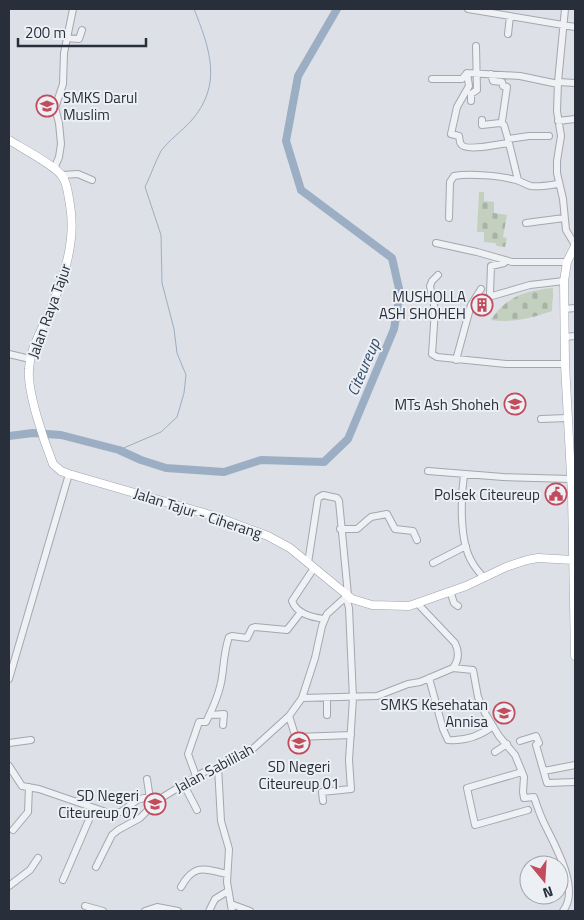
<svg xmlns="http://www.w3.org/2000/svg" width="584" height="920" viewBox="0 0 584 920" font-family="'Titillium Web',sans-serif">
<defs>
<pattern id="cemetery-stones" width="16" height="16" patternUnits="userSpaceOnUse" patternTransform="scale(1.25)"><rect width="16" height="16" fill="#c3cfbf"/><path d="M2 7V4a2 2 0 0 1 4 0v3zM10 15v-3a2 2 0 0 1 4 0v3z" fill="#a8b2a5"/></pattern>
</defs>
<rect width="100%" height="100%" fill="#dde0e6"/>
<path fill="url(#cemetery-stones)" d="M479,192h5v9l10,1v11l13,2 -4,22 4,1 -2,9 -8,-1 -2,-3 -11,-1v-10h-7z
M553,288l-1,23c-20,7 -40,12 -61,9 16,-24 34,-29 62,-32z"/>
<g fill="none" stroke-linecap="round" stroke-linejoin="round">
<path stroke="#9baec3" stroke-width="1" d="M119,450l42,-18 16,-15 7,-24 2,-18 -9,-22 -3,-24 -12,-46 -1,-48 -16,-48c6,-12 10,-25 16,-36 8,-11 21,-20 30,-30 32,-36 19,-72 3,-112"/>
<path stroke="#9baec3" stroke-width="8" d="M9,436l24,-3 28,2 58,15 22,10 25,8 58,4 37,-12 63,2 24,-23 46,-110 6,-36 -8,-35 -91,-68 -15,-49 12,-65 39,-67"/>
<g stroke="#a3a7af" stroke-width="8">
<path id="minor" d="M468,9l107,18
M565,9l-7,73 -1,29 4,25 -4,25v12l6,26 3,31 9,15
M508,34l2,-18
M67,38l12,1 3,-9
M467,73l2,13 -12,21 -6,27 8,2c1,3 0,6 2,8 4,8 39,0 47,-1
M432,79h30l5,-6 53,3 38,8
M558,82l17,1
M471,101v-7l6,-4 -1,-44
M482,120v5l18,-2 2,-2 5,-34 -4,-1 -1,-4 -9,-1 -2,-7
M558,121l17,-2
M501,123l3,2 4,14
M54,169l5,-12 2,-13 -2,-21 -4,-15 8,-24 1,-31 9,-44
M62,175l16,-1 14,6
M518,180l-10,-41 21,-3h20
M449,218l1,-36 4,-6c16,-3 47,0 62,4 5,1 10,5 15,6 9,1 19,-1 27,-2
M526,223l38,-5
M436,243l41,9 35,10h55
M504,260v3l-13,3 -1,27 2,3 38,-11 34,-4
M438,275l-6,6 -2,5 5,24 -3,44 5,3 69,7h59
M564,309l11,-1
M565,337l10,-1
M9,354l21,5
M456,360l15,-55 10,-16
M541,419l26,-1
M428,471l75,6 68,2
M464,474c-3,24 -5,67 8,88 3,6 8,11 12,16
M340,529h17l14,-12 16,-3 8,15 18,2 4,9
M433,563l33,-17
M314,568l-22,33c5,13 19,16 32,18
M450,591l4,12 4,3
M418,604l37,39c4,8 4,17 -2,25
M429,678l14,51 5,11c16,1 32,-4 45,-14
M9,679l60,-205
M302,698l75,-2 31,-12 12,-2 33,-14 20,2 5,27 7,16 14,23 16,19 7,17 2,5 -1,15 1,6 10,-1c3,9 6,18 10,26 10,21 37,66 19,88
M210,715l14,-1 -1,11
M327,715v-17
M289,716l6,19 2,2 54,-2
M520,741l16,-5 3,7 -3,2 11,38 28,-1
M9,743l22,-3
M495,752l12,-8
M9,766l13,20 17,3 70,24 12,-1 16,-12 7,-2 14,2 46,-28 22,-7 20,-10 43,-39 13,-18 13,-40 7,-32 5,-12 21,-19 -9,-94 -2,-3 -14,-3 -5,3 -10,65
M218,767l3,54 8,28 -2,33 5,29
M544,771l31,-6
M522,772l-55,16 8,37 53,-15
M196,776l-8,-22 11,-32h7c7,-14 14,-30 16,-45 2,-13 2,-26 7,-40l3,-1 15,2 5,-10 3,-1 32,3 14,-18
M147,779l3,20
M184,785l13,25
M323,801l-1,-9 29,-3 -2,-29 4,-62 -4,-90 -3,-11
M13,830l15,-18 1,-25
M96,867l16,-32 6,-5 22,-12 18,-18
M63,880l31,-72
M9,886l21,-16 8,-12
M181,887c13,-24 23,-18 46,-13
M231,904l19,7
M85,906l18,5
M145,911l12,-4 21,4
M209,911l6,-12 13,-8"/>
</g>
<g stroke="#9ea5b0" stroke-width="9">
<path id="major" d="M9,140c11,7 47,26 53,36 6,8 6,19 8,29 7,40 -9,80 -25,117 -7,15 -15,30 -16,47 -2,23 15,72 24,95l8,7 8,3 145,42 54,20 22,12 62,51 20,6 37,1 57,-20 40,-19 21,-7 11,-2 35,2
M575,246l-8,16 -3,19 1,83 7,130 3,162"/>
</g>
<use href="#minor" stroke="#eff1f4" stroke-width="6"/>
<use href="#major" stroke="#fff" stroke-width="8"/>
</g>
<defs>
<g id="school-ring" transform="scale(1.125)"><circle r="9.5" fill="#eceff4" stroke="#c24b5c" stroke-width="1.5"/><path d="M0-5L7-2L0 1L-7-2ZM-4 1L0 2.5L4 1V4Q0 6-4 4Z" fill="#c24b5c"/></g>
<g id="building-ring" transform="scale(1.125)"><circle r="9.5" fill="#eceff4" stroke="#c24b5c" stroke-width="1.5"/><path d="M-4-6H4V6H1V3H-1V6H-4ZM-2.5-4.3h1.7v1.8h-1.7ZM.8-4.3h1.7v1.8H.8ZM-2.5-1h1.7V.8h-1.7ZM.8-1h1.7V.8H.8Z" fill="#c24b5c"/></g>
<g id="civic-ring" transform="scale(1.125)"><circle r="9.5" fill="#eceff4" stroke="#c24b5c" stroke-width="1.5"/><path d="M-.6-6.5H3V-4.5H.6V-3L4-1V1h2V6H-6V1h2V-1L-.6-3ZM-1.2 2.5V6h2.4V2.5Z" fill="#c24b5c"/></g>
</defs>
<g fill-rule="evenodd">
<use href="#school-ring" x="47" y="106"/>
<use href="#building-ring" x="482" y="305"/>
<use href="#school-ring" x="515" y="404"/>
<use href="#civic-ring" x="556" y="494"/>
<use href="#school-ring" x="504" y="713"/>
<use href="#school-ring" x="299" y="743"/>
<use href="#school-ring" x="155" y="804"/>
</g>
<g text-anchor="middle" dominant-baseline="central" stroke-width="4" stroke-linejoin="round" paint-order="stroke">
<g font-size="15" fill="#282f3b" stroke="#eceff4" text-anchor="end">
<text x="63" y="97" text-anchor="start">SMKS Darul<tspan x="63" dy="17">Muslim</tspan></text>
<text x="466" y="296">MUSHOLLA<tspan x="466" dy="17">ASH SHOHEH</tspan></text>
<text x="499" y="404">MTs Ash Shoheh</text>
<text x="540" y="494">Polsek Citeureup</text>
<text x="488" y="704">SMKS Kesehatan<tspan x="488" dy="17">Annisa</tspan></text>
<text x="299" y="766" text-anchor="middle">SD Negeri<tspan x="299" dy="17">Citeureup 01</tspan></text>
<text x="139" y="795">SD Negeri<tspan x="139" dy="17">Citeureup 07</tspan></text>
</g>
<g font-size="15" fill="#282f3b" stroke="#eceff4">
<text transform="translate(49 311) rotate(-70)">Jalan Raya Tajur</text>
<text transform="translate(198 513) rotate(18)">Jalan Tajur - Ciherang</text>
<text transform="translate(214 768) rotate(-28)">Jalan Sabililah</text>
</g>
<g font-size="16" font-style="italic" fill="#364d6b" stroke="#eceff4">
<text transform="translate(363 367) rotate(-67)">Citeureup</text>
</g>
</g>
<rect width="584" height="920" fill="none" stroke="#282f3b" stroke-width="20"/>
<g transform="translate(544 880) rotate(162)"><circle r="24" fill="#eceff4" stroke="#9ea2aa"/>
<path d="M0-4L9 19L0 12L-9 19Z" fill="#c24b5c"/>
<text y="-8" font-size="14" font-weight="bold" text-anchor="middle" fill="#282f3b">N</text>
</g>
<path d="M18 38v8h128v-8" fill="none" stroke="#282f3b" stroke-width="2.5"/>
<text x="25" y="38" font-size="15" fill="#282f3b" stroke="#eceff4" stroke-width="4" paint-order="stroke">200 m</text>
</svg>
